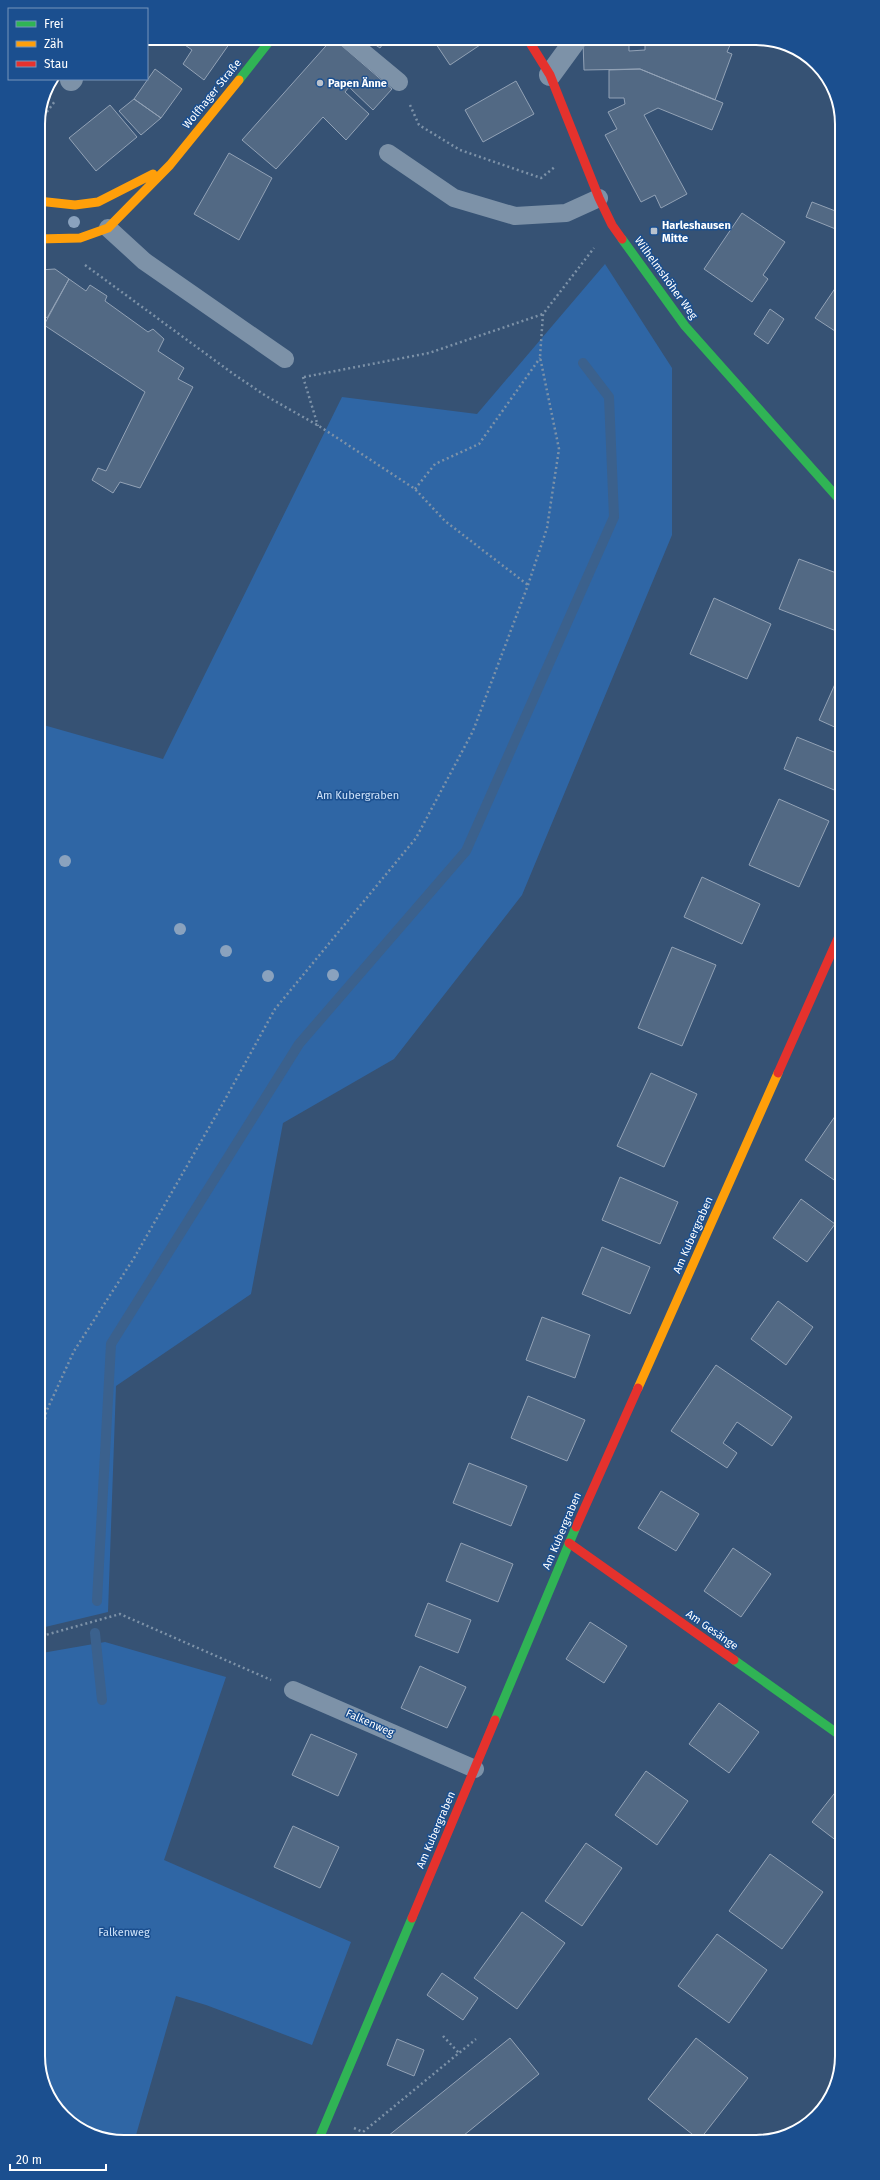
<svg xmlns="http://www.w3.org/2000/svg" width="880" height="2180" viewBox="0 0 880 2180" font-family="'Fira Sans',sans-serif">
<rect width="100%" height="100%" fill="#365274"/>
<path fill="#2f66a5" d="M605,264l67,104v167l-150,360 -128,164 -111,64 -32,171 -135,92 -8,226 -67,16 -1,-904 123,35 179,-362 135,17z
M105,1642l121,35 -62,183 187,82 -39,103 -106,-40 -30,-9 -42,146h-16l-47,-18 -29,-41v-430z"/>
<g fill="none" stroke-linecap="round" stroke-linejoin="round">
<path stroke="#3b618d" stroke-width="10" d="M97,1601l14,-257 188,-300 167,-193 148,-334 -5,-120 -26,-34
M95,1633l7,67"/>
</g>
<path fill="#526984" stroke="#92a2b6" d="M190,38h39l3,2 -28,40 -21,-16 9,-14 -7,-5z
M333,38l59,51 -19,21 -24,-23 -4,5 24,22 -23,26 -23,-23 -47,52 -34,-29z
M365,38h22l-7,10z
M432,38h56l1,1 -39,26z
M650,38h83l-6,14 5,2 -17,46 -75,-31 -56,1 -1,-28h46v9l16,-1v-8h5z
M155,69l27,20 -21,29 -27,-19z
M640,69l83,34 -11,27 -54,-22 -14,7 43,79 -26,14 -6,-13 -14,7 -36,-67 12,-6 -9,-17 17,-8 -1,-6h-15v-28z
M516,81l18,33 -51,28 -18,-32z
M134,99l27,19 -20,17 -22,-24z
M110,105l27,32 -41,34 -27,-33z
M229,153l43,25 -33,62 -45,-26z
M812,202l26,10v18l-32,-13z
M742,213l43,29 -22,33 5,4 -16,23 -48,-33z
M55,269l14,10 -22,39 -8,-6v-42z
M69,279l17,12 4,-6 17,11 -2,5 43,31 5,-3 11,10 -6,12 26,17 -6,11 15,8 -53,101 -20,-6 -7,11 -21,-13 6,-12 8,3 39,-79 -101,-67z
M838,284v49l-23,-15z
M770,309l14,10 -16,25 -14,-10z
M799,559l40,15v58l-60,-23z
M714,598l57,26 -24,55 -57,-25z
M839,675v54l-20,-9z
M797,737l42,17v38l-55,-23z
M779,799l50,22 -30,66 -50,-22z
M702,877l58,27 -18,40 -58,-27z
M672,947l44,18 -34,81 -44,-18z
M651,1073l46,21 -33,73 -47,-21z
M840,1109v69l-3,4 -32,-22z
M620,1177l58,25 -18,42 -58,-24z
M801,1199l34,25 -28,38 -34,-24z
M602,1247l48,20 -20,47 -48,-20z
M778,1301l35,26 -27,38 -35,-26z
M542,1317l48,18 -15,43 -49,-18z
M716,1365l76,52 -20,29 -35,-24 -14,21 14,10 -10,15 -56,-37z
M528,1396l57,24 -18,41 -56,-23z
M469,1463l58,23 -16,40 -58,-23z
M661,1491l38,23 -23,37 -38,-23z
M461,1543l52,21 -15,38 -52,-21z
M733,1548l38,26 -30,43 -37,-26z
M428,1603l43,17 -13,33 -43,-17z
M590,1622l37,24 -23,37 -38,-24z
M420,1666l46,21 -19,41 -46,-20z
M719,1703l40,29 -30,41 -40,-29z
M311,1734l46,20 -19,42 -46,-21z
M646,1771l42,30 -31,44 -42,-30z
M841,1785l1,60 -30,-23z
M293,1826l46,21 -19,41 -46,-21z
M586,1843l36,25 -40,58 -37,-25z
M770,1854l53,38 -41,57 -53,-38z
M522,1912l43,31 -48,66 -43,-31z
M717,1934l50,36 -38,53 -51,-37z
M442,1973l36,25 -15,22 -36,-25z
M510,2038l29,36 -81,66h-75z
M696,2038l52,40 -47,60h-4l-49,-39z
M397,2039l27,11 -10,26 -27,-11z"/>
<g fill="none" stroke-linecap="round" stroke-linejoin="round">
<path stroke="#7d92a8" stroke-width="2.5" stroke-dasharray="2 3" stroke-linecap="butt" d="M410,105l9,20 41,25 81,28 15,-12
M38,124l17,-23
M85,265l147,108 34,23 53,30 96,63 30,32 83,64
M303,377l15,49
M304,377l125,-24 114,-39
M415,489l20,-25 44,-20 61,-86
M41,1454l5,-42 28,-61 60,-93 88,-153 53,-96 141,-171 57,-107 55,-146 19,-57 12,-79 -19,-92 3,-43 51,-66
M42,1636l78,-22 151,66
M443,2036l16,17
M354,2128l9,4 113,-93"/>
<path stroke="#7d92a8" stroke-width="18" d="M346,38l53,44
M388,153l66,45 61,18 51,-3 33,-15
M108,228l36,33 141,98
M293,1690l182,79"/>
<path stroke="#7d92a8" stroke-width="22" d="M550,75l27,-37
M71,80l1,-1"/>
<path stroke="#30b455" stroke-width="9" d="M239,80l33,-42
M622,239l63,87 153,172
M734,1660l107,76
M495,1720l81,-193
M318,2141l94,-223"/>
<path stroke="#ff9f0a" stroke-width="9" d="M38,201l37,4 23,-3 55,-28
M38,239l42,-1 28,-10 62,-63 69,-85
M638,1388l140,-315"/>
<path stroke="#e5322d" stroke-width="9" d="M527,38l23,37 49,123 13,27 10,14
M778,1073l61,-137
M576,1527l62,-139
M569,1543l165,117
M412,1918l83,-198"/>
</g>
<g fill="#8aa2be">
<circle cx="74" cy="222" r="6"/>
<circle cx="65" cy="861" r="6"/>
<circle cx="180" cy="929" r="6"/>
<circle cx="226" cy="951" r="6"/>
<circle cx="333" cy="975" r="6"/>
<circle cx="268" cy="976" r="6"/>
</g>
<g fill="#b9c2ce" stroke="#1b4f8f" stroke-width="1.5">
<circle cx="320" cy="83" r="4"/>
<rect x="650" y="227" width="8" height="8" rx="2"/>
</g>
<g text-anchor="middle" dominant-baseline="central" stroke-width="3" stroke-linejoin="round" paint-order="stroke">
<g font-size="11" font-weight="bold" fill="#fff" stroke="#1b4f8f" text-anchor="start">
<text x="328" y="83">Papen Änne</text>
<text x="662" y="225">Harleshausen<tspan x="662" dy="13">Mitte</tspan></text>
</g>
<g font-size="11" fill="#fff" stroke="#1b4f8f">
<text transform="translate(212 94) rotate(-51)">Wolfhager Straße</text>
<text transform="translate(666 278) rotate(54)">Wilhelmshöher Weg</text>
<text transform="translate(693 1235) rotate(-66)">Am Kubergraben</text>
<text transform="translate(562 1531) rotate(-67)">Am Kubergraben</text>
<text transform="translate(712 1630) rotate(35)">Am Gesänge</text>
<text transform="translate(370 1723) rotate(24)">Falkenweg</text>
<text transform="translate(436 1830) rotate(-67)">Am Kubergraben</text>
</g>
<g font-size="11" fill="#cfe3fa" stroke="#1b4f8f">
<text x="358" y="795">Am Kubergraben</text>
<text x="124" y="1932">Falkenweg</text>
</g>
</g>
<path d="M0 0H880V2180H0ZM124 45H756A79 79 0 0 1 835 124V2056A79 79 0 0 1 756 2135H124A79 79 0 0 1 45 2056V124A79 79 0 0 1 124 45Z" fill="#1b4f8f" fill-rule="evenodd"/>
<path fill="none" stroke="#fff" stroke-width="2" d="M124 45H756A79 79 0 0 1 835 124V2056A79 79 0 0 1 756 2135H124A79 79 0 0 1 45 2056V124A79 79 0 0 1 124 45Z"/>
<rect x="8" y="8" width="140" height="72" fill="#1b4f8f" stroke="#7695bc"/>
<rect x="16" y="21" width="20" height="6" fill="#30b455" stroke="#7695bc"/>
<text x="44" y="28" font-size="12" fill="#ffffff">Frei</text>
<rect x="16" y="41" width="20" height="6" fill="#ff9f0a" stroke="#7695bc"/>
<text x="44" y="48" font-size="12" fill="#ffffff">Zäh</text>
<rect x="16" y="61" width="20" height="6" fill="#e5322d" stroke="#7695bc"/>
<text x="44" y="68" font-size="12" fill="#ffffff">Stau</text>
<path d="M10 2164v6h96v-6" fill="none" stroke="#ffffff" stroke-width="2"/>
<text x="16" y="2164" font-size="12" fill="#ffffff" stroke="#1b4f8f" stroke-width="3" paint-order="stroke">20 m</text>
</svg>
